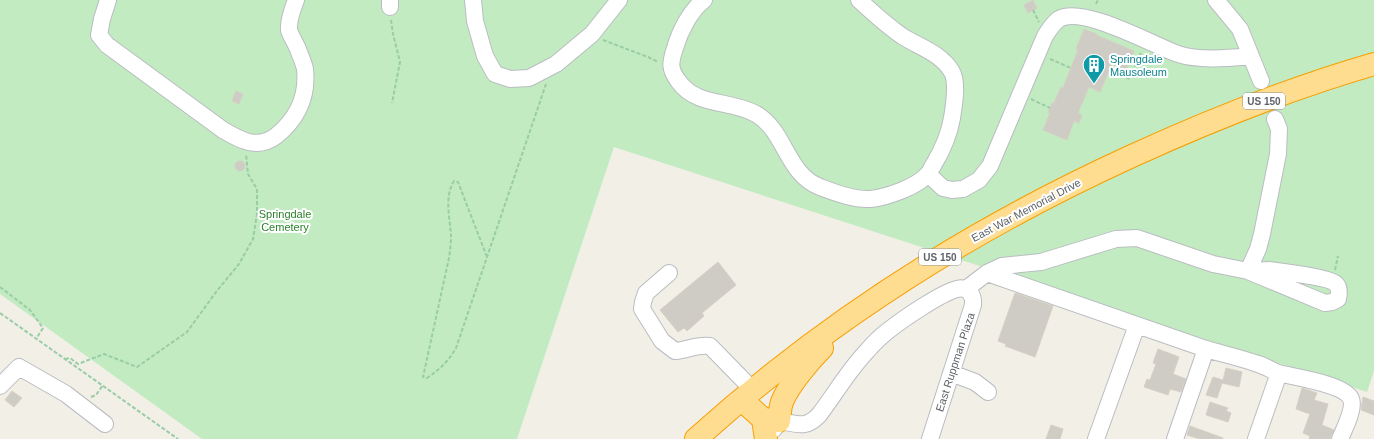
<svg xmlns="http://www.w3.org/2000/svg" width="1374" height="439" viewBox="0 0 1374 439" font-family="Helvetica,sans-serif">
<rect width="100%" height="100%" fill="#f2efe7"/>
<path fill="#c3ebc1" d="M0,0h1374v371l-7,21 -753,-245 -97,292h-315l-202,-145z"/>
<path fill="#cfcbc5" stroke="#d7d0c4" d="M1033,0l4,8 -9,5 -4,-8z
M1084,29l13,5 -1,1 38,16 -8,19 -14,-6 -12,28 -11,-5 -11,26 4,2 -3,8 -5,-2 -7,19 -24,-10 7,-17h-2l4,-10h2l7,-16 2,1 15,-38 -2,-1z
M236,91l7,3 -4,10 -7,-3z
M235 166a5 5 0 1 1 10 0a5 5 0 1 1-10 0Z
M718,262l18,23 -34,28 2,3 -17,15 -3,-3 -6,4 -18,-22z
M1015,293l38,13 -18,51 -30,-11 1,-2 -8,-3z
M1158,349l21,8 -6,17 13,5 -5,13 -11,-3 -2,6 -24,-8 3,-8 3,1 6,-16 -3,-1z
M1226,368l16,4 -3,15 -17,-4 -5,15 -11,-3 7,-18 10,3z
M1302,388l15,5 -3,7 14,4 -6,21 12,5 -4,9h-21l1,-3 -7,-3 7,-19 -14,-5z
M12,391l10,7 -8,9 -9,-7z
M1363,397l11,4v14l-13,-5z
M1210,402l18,6 -2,3 5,2 -3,9 -22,-7z
M1051,425l12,4 -3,10h-14z
M1190,426l33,12v1h-23l-13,-4z"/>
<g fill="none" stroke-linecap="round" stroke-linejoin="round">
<g stroke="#b9bdc1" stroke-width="18">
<path id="minor" d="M108,0l-6,19 -3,16 8,10 116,85c17,10 34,20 53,6 21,-17 32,-39 29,-67 -1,-5 -4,-12 -6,-17 -2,-7 -8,-15 -10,-22 -1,-10 4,-22 7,-30
M390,0v7
M473,0l2,21 10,35 10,18 15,5 19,-1 27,-14 36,-30 27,-34
M704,0c-14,11 -24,31 -29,48 -5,15 -6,21 4,34 18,25 53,18 77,32 29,16 31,61 64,73 16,6 34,13 51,12 16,-2 46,-12 57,-25 2,-2 4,-7 6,-10 9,-15 15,-29 18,-46 2,-13 6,-35 0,-46 -11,-19 -33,-25 -50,-36 -16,-11 -29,-23 -43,-36
M1216,0l24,29 21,52
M928,174l15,14 9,2 11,-1 16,-9 11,-14 55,-130c4,-6 8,-13 14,-17 23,-14 94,26 119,35 21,7 51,4 73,2
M1270,270c11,2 60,7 66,14 4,4 3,10 2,15l-6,3 -7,1 -77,-32z
M669,273l-23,20 -3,9 -1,7 20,32 13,10c13,-1 22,-7 35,-5l43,44
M987,273l219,76
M966,289l21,-16 15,-7 39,-4 75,-23 21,-1 76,26 35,7 10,-22 4,-15 16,-80 1,-25 -4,-10
M951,373l24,9 13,10
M0,386l19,-19 47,27 39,30
M774,429l5,-8c17,2 26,9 40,-6 16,-21 29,-44 48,-64 6,-7 14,-15 22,-21 14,-11 52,-37 68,-41 11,-3 17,6 16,16l-43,134
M1096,439l41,-114
M1175,439l31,-90c17,5 35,9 52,15 7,2 13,6 20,9 15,4 67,11 73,26 4,10 -7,30 -11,40
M1256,439l23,-66"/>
</g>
<g stroke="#f89e00" stroke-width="24">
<path id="highway" d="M742,400l21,19 16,2c1,-6 1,-14 3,-19 6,-16 28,-42 40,-54
M763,419l3,20
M696,439c129,-117 278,-211 436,-283 79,-36 159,-68 242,-92"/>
</g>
<path stroke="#99cda5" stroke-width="2" stroke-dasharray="4 2" stroke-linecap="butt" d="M1096,4l2,-4
M1033,10l6,12
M391,20l2,14 7,28 -8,41
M603,40l45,17 10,5
M1050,59l21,9
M1109,71l21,8 11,-26
M1031,99l19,9
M487,257l-29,-75 -4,-1c-10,16 -4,37 -3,55 0,7 -1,15 -2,22l-26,119 4,1c13,-9 21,-16 29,-30l90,-264
M1335,270l3,-14
M0,287l30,23 13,18 -7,11
M0,313l178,126
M65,359l5,-1 8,6 26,-10 33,13 50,-35 29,-40 23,-28 14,-25 4,-25v-25l-9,-15 -2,-20
M91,397l5,-2 7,-10"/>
<use href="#minor" stroke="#fff" stroke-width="16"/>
<use href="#highway" stroke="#ffdd90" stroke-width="22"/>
</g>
<defs>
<g id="building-pin" transform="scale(1.15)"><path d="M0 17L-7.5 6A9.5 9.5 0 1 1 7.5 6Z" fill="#0f9aa8" stroke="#fff"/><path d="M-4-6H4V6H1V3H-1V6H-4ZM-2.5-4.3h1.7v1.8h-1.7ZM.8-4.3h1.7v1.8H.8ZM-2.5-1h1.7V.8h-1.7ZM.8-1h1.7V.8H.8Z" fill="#fff"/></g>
</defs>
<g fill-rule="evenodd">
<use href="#building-pin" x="1094" y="65"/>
</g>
<g text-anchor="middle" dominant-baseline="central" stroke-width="4" stroke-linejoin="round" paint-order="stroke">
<g fill="#fff" stroke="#8e9295" stroke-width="1">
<rect x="1243" y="93" width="42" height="16" rx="3"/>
<rect x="919" y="249" width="42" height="16" rx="3"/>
</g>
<g font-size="10" font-weight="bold" fill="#5e6368">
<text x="1264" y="101">US 150</text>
<text x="940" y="257">US 150</text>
</g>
<g font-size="11" fill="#0d838f" stroke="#fff" text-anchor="start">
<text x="1110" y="59">Springdale<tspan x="1110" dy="13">Mausoleum</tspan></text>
</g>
<g font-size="11" fill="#5e6368" stroke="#fff">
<text transform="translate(1026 210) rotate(-28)">East War Memorial Drive</text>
<text transform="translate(955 362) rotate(-72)">East Ruppman Plaza</text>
</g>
<g font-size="11" fill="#2b812b" stroke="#fff">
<text x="285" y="214">Springdale<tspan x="285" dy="13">Cemetery</tspan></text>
</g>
</g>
</svg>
